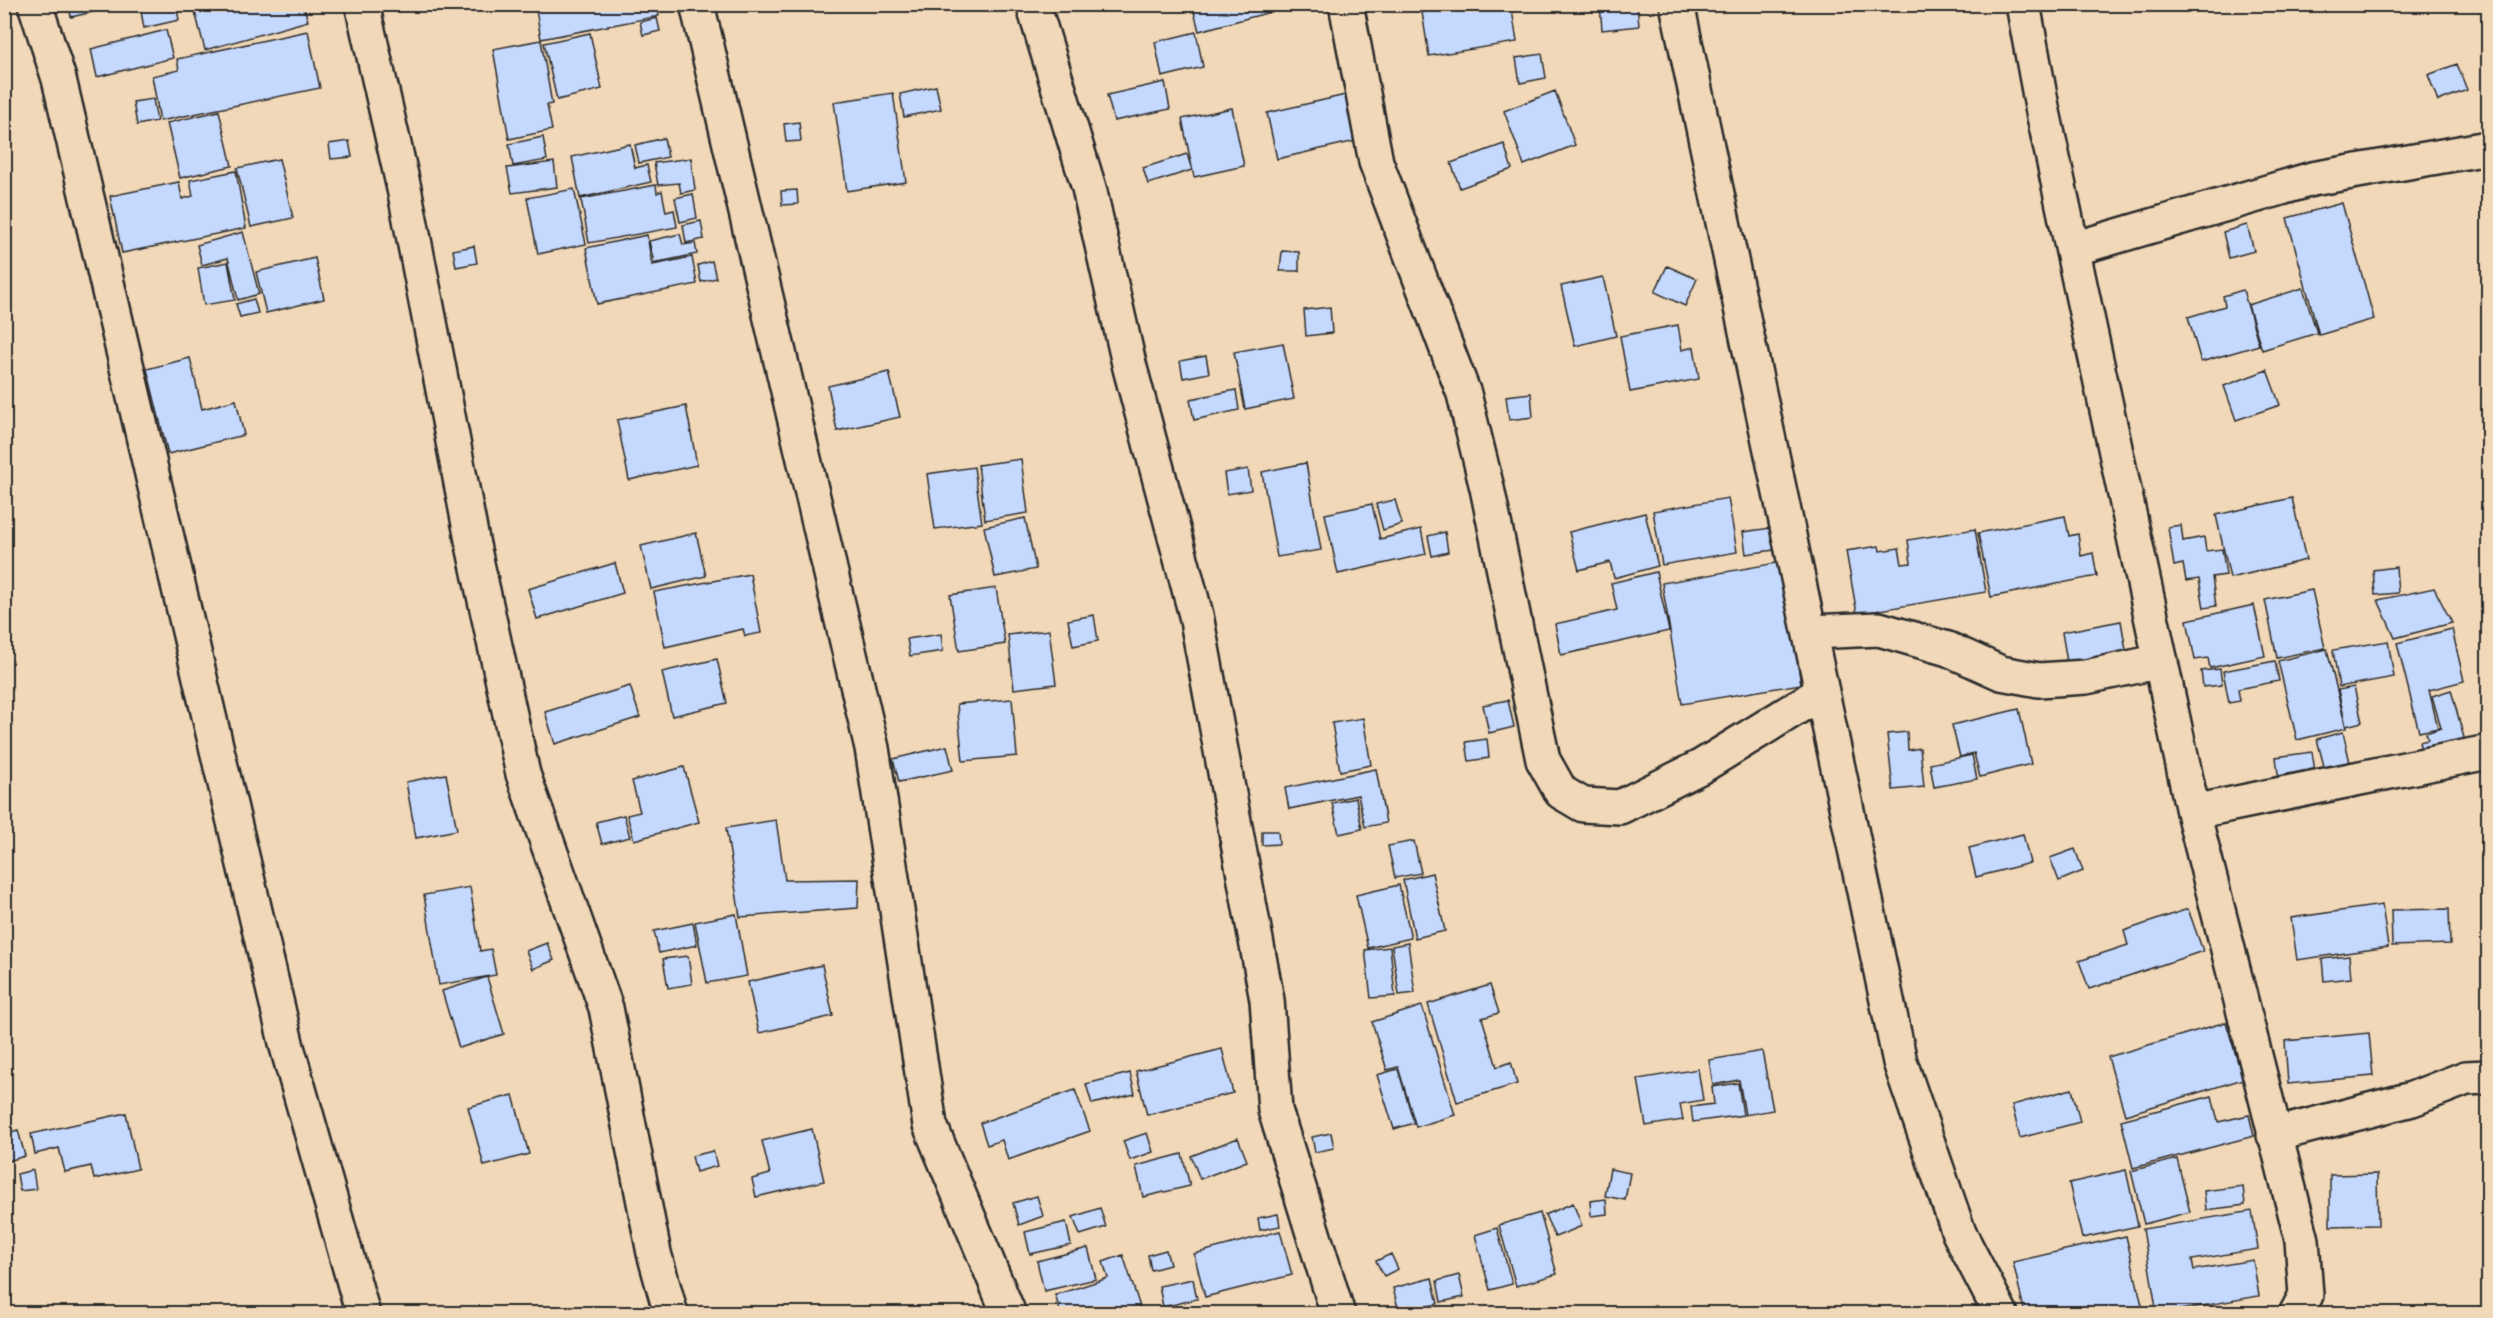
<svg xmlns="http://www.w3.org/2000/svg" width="2493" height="1318" viewBox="0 0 2493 1318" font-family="'Gochi Hand',sans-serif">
<rect width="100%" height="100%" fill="#f1d8b8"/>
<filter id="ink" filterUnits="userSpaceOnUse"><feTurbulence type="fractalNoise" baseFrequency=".0167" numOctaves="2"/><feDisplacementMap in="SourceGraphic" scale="12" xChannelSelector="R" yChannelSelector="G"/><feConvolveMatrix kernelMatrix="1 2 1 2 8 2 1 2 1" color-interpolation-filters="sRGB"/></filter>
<g filter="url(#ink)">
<path fill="#c5d8fd" stroke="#2b2b2b" stroke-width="1.5" d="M69,4h58l-56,13z
M148,4h28l3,16 -35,8 -4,-22z
M193,4h110l5,17 -103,29z
M535,4h122l2,12 -118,23z
M1192,4h96l1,3 -90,24z
M1470,4h41l6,38 -88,14 -7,-44z
M1600,4h37l2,22 -37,4z
M657,18l3,13 -17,4 -3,-13z
M166,30l7,28 -76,19 -6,-28z
M308,31l12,57 -160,33 -8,-45 27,-6 -2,-11z
M1196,32l7,35 -41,10 -7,-35z
M590,33l12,56 -45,11 -13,-57z
M541,40l11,64 -5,1 5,25 -43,9 -16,-90z
M1542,54l4,24 -26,5 -4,-25z
M2457,64l10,26 -29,11 -10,-26z
M1165,82l5,27 -56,12 -7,-26z
M936,86l5,23 -37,8 -4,-23z
M1555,91l20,54 -51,20 -20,-54z
M893,93l13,89 -59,9 -13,-89z
M1350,94l10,46 -83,19 -10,-46z
M153,99l4,22 -20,4 -4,-23z
M1232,108l12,58 -50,11 -12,-58z
M219,111l13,55 -52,12 -13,-55z
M799,122l2,19 -15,1 -2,-18z
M543,137l4,23 -34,6 -4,-22z
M664,138l4,19 -29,6 -4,-18z
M349,141l3,16 -21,2 -2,-15z
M630,144l5,24 12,-3 4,17 -71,16 -8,-41z
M1504,144l8,25 -52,19 -9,-25z
M1187,154l5,16 -44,14 -5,-16z
M691,158l4,32 -14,3 -2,-10 -21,2 -4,-22z
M279,159l14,59 -42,9 -14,-59z
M554,162l3,25 -45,6 -5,-25z
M236,171l10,57 -124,25 -12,-57 69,-14 3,17 11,-3 -3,-16z
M656,185l1,8 5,-2 4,21 8,-2 3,17 -88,16 -8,-44z
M574,189l12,55 -48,10 -11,-56z
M797,190l1,14 -16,1 -1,-14z
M693,194l4,24 -17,4 -5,-24z
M2342,203l32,116 -55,16 -32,-117z
M701,221l3,18 -18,4 -3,-18z
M2247,225l7,26 -25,7 -6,-26z
M243,232l16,62 -21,6 -10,-42 -26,7 -5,-20z
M680,234l3,11 12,-2 2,11 -43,9 -5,-22z
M647,235l5,30 40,-8 5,27 -100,20 -11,-56z
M474,246l3,17 -21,4 -3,-17z
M1282,251l17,1v19h-19z
M315,258l9,41 -58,14 -10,-41z
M712,261l4,17 -15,4 -3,-17z
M228,262l7,38 -31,5 -6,-37z
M1667,266l30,13 -12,27 -30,-14z
M1603,277l13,59 -41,10 -14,-60z
M2303,288l14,45 -55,17 -14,-45z
M2243,290l16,55 -58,17 -13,-45 37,-11 -2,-10z
M254,299l4,14 -18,4 -4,-13z
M1330,307l2,26 -26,3 -2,-26z
M1678,325l4,25 12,-3 5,32 -69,13 -10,-56z
M1283,343l11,56 -49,10 -11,-57z
M1206,356l3,17 -26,5 -3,-17z
M190,358l12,51 34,-9 8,35 -76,19 -21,-85z
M2267,370l13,35 -44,15 -12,-34z
M889,372l11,45 -63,14 -9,-45z
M1236,390l3,20 -45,10 -4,-21z
M1531,393l2,24 -24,3 -3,-24z
M686,406l11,59 -68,15 -12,-60z
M1021,459l7,54 -43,7 -7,-55z
M1306,463l15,87 -44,7 -15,-85z
M974,467l8,56 -47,6 -8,-55z
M1248,469l3,21 -24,4 -3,-21z
M1728,498l9,54 -75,13 -9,-54z
M2292,498l14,62 -76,18 -14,-63z
M1395,500l7,24 -19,6 -7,-26z
M1372,504l8,35 41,-10 5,25 -88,20 -13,-60z
M1645,513l13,53 -44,12 -4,-16 -31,8 -10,-38z
M2065,516l4,20 9,-2 3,22 12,-3 4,23 -106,21 -13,-64z
M1025,518l11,51 -41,8 -11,-50z
M2181,525l2,16 21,-4 2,14 16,-2 4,26 -14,2 4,29 -12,2 -5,-29 -13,2 -3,-17 -9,2 -6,-39z
M1778,527l3,22 -35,5 -3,-22z
M1975,529l11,63 -129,22 -11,-63 33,-5 1,5 19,-3 3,16 9,-1 -3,-23z
M1445,532l3,20 -16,4 -4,-20z
M696,533l10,43 -55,13 -10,-43z
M1782,562l19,122 -119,20 -20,-121z
M615,563l8,30 -86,26 -9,-30z
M2396,567l2,26 -23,2 -2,-25z
M1656,572l13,59 -108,24 -6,-31 62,-14 -6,-27z
M750,574l11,59 -16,3 -2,-7 -78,18 -11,-55z
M996,588l9,56 -46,7 -9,-56z
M2434,588l18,35 -57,15 -17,-38z
M2312,590l13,58 -48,10 -12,-58z
M2254,605l11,51 -55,12 -2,-10 -13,2 -8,-40z
M1094,615l4,26 -25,5 -5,-26z
M2121,621l7,41 -59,12 -7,-42z
M2452,629l12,52 -35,9 9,38 -19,4 -22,-89z
M1049,630l7,54 -42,5 -6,-54z
M941,634l2,17 -33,5 -3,-17z
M2388,641l6,36 -55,10 -6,-37z
M2327,649l19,79 -49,12 -19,-79z
M717,659l10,44 -55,13 -10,-44z
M2275,661l4,20 -41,8 2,12 -11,2 -6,-32z
M2220,669l2,16 -19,2 -2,-16z
M630,686l10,31 -85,27 -10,-32z
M2354,687l8,35 -16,4 -8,-36z
M2451,690l16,59 -43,12 -5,-19 9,-2 -2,-7 15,-5 -9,-32z
M1012,699l5,57 -54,5 -6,-57z
M1508,700l6,27 -25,6 -6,-28z
M2019,709l12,55 -51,13 -6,-24 -14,4 -8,-32z
M1363,718l8,47 -31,6 -8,-48z
M1907,732l1,18 12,-2 4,39 -31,3 -6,-56z
M2343,732l8,35 -25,7 -9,-35z
M1487,739l2,19 -20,3 -3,-19z
M947,746l6,24 -54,12 -6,-23z
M2312,752l4,25 -37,5 -3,-25z
M1972,755l5,24 -43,8 -4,-23z
M684,767l15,55 -65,18 -7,-25 13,-3 -8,-31z
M1376,769l10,54 -21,4 -7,-32 -69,14 -4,-21z
M446,774l11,56 -41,8 -10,-56z
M1356,798l6,31 -23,5 -7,-31z
M624,815l6,22 -28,7 -6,-22z
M776,820l9,60 74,-1 -1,29 -118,9 -14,-89z
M1262,831h16l1,13 -17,1z
M2023,834l7,29 -54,14 -7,-29z
M1414,841l7,32 -26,5 -7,-32z
M2075,849l8,22 -24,10 -9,-23z
M1432,873l13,58 -30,7 -12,-58z
M1399,885l12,53 -43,10 -12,-53z
M470,887l10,64 11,-2 5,26 -57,10 -15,-90z
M2382,905l6,42 -91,13 -6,-42z
M2188,909l15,42 -114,38 -10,-28 49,-16 -4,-14z
M2449,909l1,35 -58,2 -1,-36z
M736,914l11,62 -40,7 -12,-61z
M693,923l4,22 -38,8 -5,-22z
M547,943l7,17 -21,9 -7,-18z
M1408,943l7,50 -16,2 -7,-49z
M1390,947l5,49 -24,2 -6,-48z
M688,956l4,28 -24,4 -5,-29z
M2349,956l2,22 -27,3 -2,-22z
M822,965l11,51 -74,17 -11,-51z
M487,977l17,57 -45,14 -17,-57z
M1490,985l9,28 -17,5 15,49 14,-5 6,22 -60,18 -29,-98z
M1422,1006l33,109 -39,12 -18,-60 -11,3 -15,-48z
M2226,1022l17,57 -118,36 -17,-58z
M2369,1033l4,43 -85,8 -3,-43z
M1222,1049l11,44 -86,22 -11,-44z
M1762,1051l11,59 -28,5 -6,-35 -26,5 -4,-25z
M1398,1069l16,54 -20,6 -17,-54z
M1698,1069l5,31 -23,4 3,16 -37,6 -8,-47z
M1130,1073l5,21 -43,10 -6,-20z
M1738,1083l5,32 -50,7 -2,-15 23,-3 -2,-17z
M2072,1089l8,33 -60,16 -8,-33z
M1075,1090l15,41 -82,29 -6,-20 -15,5 -7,-22z
M513,1095l16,59 -45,12 -16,-59z
M2212,1096l6,26 31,-7 5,21 -121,32 -12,-48z
M126,1113l12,56 -44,10 -3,-13 -26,6 -6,-24 -24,6 -4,-20z
M812,1129l12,52 -68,16 -4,-18 18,-5 -8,-33z
M18,1130l7,26 -17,5 -4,-13v-14z
M1147,1133l6,19 -23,8 -7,-19z
M1331,1133l3,15 -19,4 -3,-15z
M1238,1138l9,23 -47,18 -9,-23z
M713,1151l4,15 -21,6 -4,-16z
M1182,1154l8,32 -47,11 -7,-31z
M2177,1159l13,53 -46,12 -13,-53z
M1610,1169l20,4 -5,27 -20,-4z
M33,1170l3,19 -16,2 -3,-17z
M2126,1170l12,56 -56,12 -13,-55z
M2377,1174l1,51 -48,1v-51z
M2243,1186l2,19 -39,5 -2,-19z
M1037,1196l6,20 -24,9 -6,-22z
M1606,1199l1,15 -16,2 -1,-15z
M1573,1203l9,23 -27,11 -10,-22z
M1100,1208l6,19 -26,8 -7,-18z
M2252,1211l6,38 -66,11 2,10 59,-10 6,36 -102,18 -14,-85z
M1540,1213l17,61 -41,12 -17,-61z
M1278,1214l2,12 -20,4 -2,-12z
M1066,1222l5,23 -41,9 -5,-22z
M1497,1228l15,56 -22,6 -15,-55z
M1280,1231l12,44 -87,22 -11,-43z
M2126,1236l18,78h-119l-12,-52z
M1088,1248l8,31 -52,12 -7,-30z
M1166,1250l4,15 -19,5 -3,-15z
M1391,1254l7,15 -14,7 -8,-15z
M1123,1255l18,55 -10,4h-70l-6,-19 53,-17 -5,-16z
M1459,1275l5,22 -23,5 -4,-21z
M1432,1278l6,26 -39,8 -6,-24z
M1193,1279l4,20 -34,8 -4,-21z"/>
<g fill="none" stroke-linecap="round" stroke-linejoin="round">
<g stroke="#2b2b2b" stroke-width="38">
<path id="minor" d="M35,4l24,75 228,968 76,267
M362,4l43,189 68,352 50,229 83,234 48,245 17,61
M697,4l175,744 58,377 79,189
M1033,4l56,184 41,180 66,247 71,385 8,110 63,204
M1346,4l30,158 88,232 23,94 56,272 18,32 22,13 37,2 82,-41 120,-74
M1677,4l223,1058 59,171 42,81
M2023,4l19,103 151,705 109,428 4,55 -10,19
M2073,249l239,-70 176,-31
M1811,632l68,-3 69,20 53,24 38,7 47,-3 75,-16
M2193,812l295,-60
M2274,1135l138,-36 54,-21 22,-1"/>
</g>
<use href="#minor" stroke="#f1d8b8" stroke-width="33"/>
</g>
</g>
<rect width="2493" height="1318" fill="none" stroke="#f1d8b8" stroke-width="24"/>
<rect x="12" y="12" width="2469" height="1294" fill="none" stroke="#2b2b2b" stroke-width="2" filter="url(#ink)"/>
</svg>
